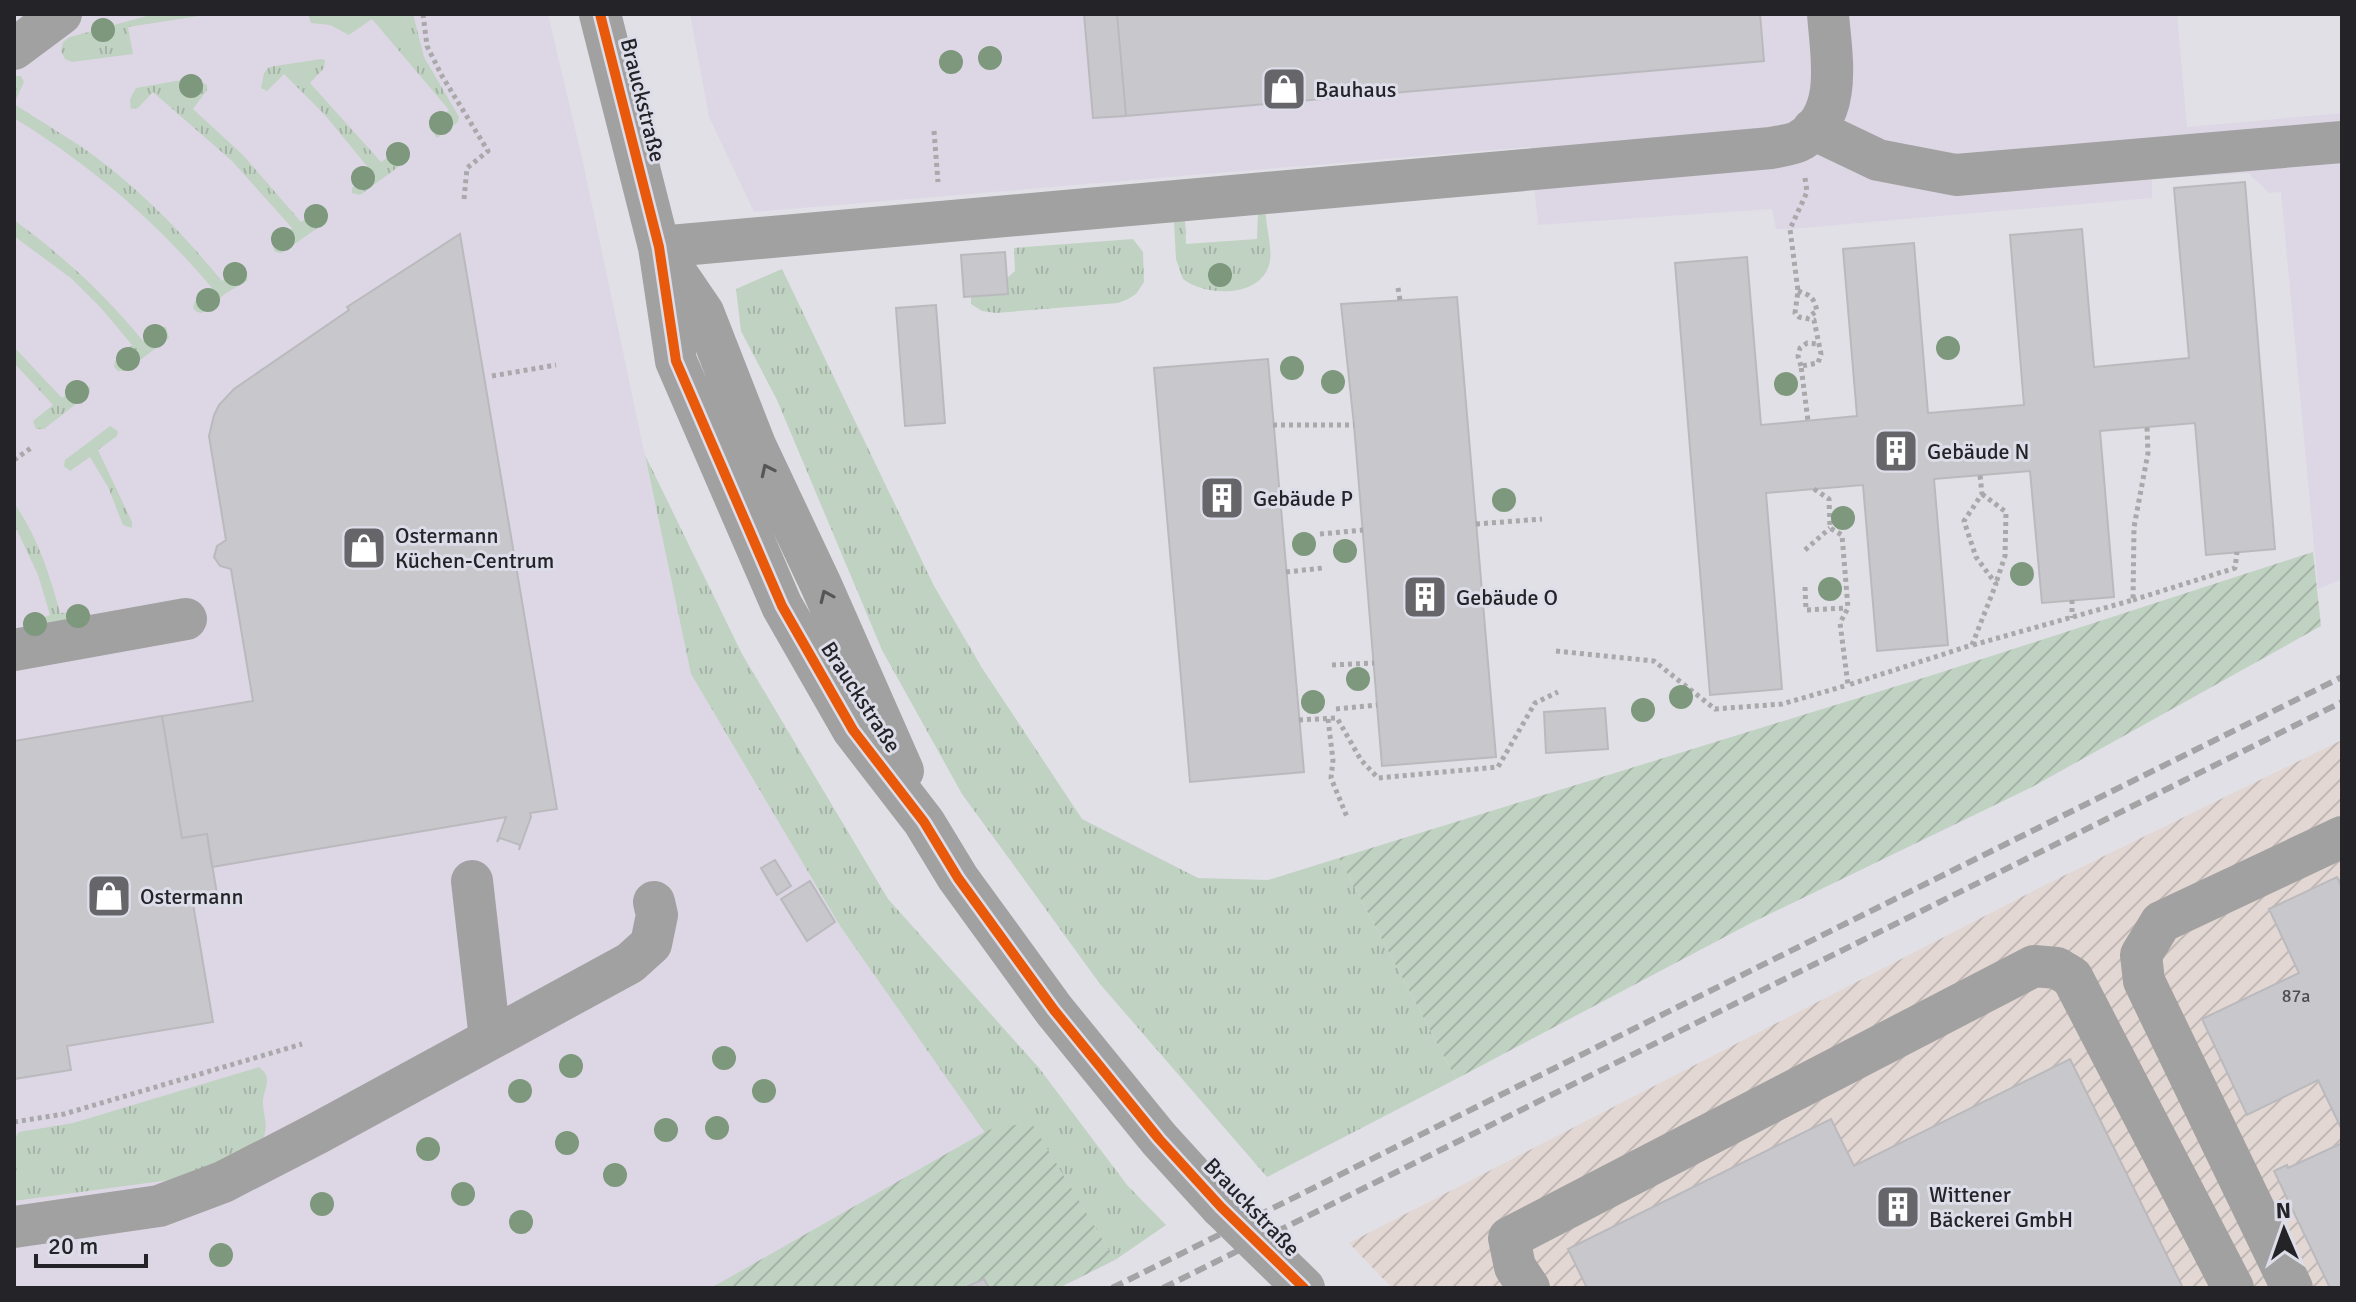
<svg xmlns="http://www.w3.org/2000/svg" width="2356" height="1302" viewBox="0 0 2356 1302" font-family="Signika,sans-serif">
<defs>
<pattern id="industrial-furrows" width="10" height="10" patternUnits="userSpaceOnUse" patternTransform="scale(2)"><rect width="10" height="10" fill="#e3d7d3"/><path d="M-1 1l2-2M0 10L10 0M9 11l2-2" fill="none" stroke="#c2b8b5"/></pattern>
<pattern id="grass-tufts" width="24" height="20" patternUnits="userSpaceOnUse" patternTransform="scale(2)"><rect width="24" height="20" fill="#c0d2c1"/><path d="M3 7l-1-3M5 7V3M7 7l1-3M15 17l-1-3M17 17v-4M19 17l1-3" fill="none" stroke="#a5b4a6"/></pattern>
<pattern id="garden-furrows" width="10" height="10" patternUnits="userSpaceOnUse" patternTransform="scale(2)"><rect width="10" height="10" fill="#c0d2c1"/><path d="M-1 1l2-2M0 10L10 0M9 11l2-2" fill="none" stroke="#a5b4a6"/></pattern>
</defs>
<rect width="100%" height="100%" fill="#e0e0e6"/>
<path fill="#ddd7e5" d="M14,14h534l35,148 108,512 149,252 145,207 -273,155h-698z
M690,14h1487l10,113 155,-14v466l-24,10 -37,-397 -12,1 -21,-20 -96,6v19l-362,31h-14l-4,-20 -234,16 -8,-78 -776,65 -45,-95z"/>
<path fill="url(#industrial-furrows)" d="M2342,740v548h-950l-43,-45 702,-361z"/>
<path fill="url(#grass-tufts)" d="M154,14h58l-84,13 5,27 -61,8 -7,-3 -4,-8 2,-9 7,-5z
M308,14h105l11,43 35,60 -1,5 -21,16 -8,-11 20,-17 -77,-91 -23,16 -19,-10 -19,-2z
M321,59l4,1 -1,8 -14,15 71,79 21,-14 5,5 -2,9 -45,33 -8,-2v-5l19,-17 -46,-56 -41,-41 -17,17 -6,-3 3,-15 5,-6z
M14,76h7l3,6 -10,22c26,17 54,33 79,51 49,36 91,80 129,126l18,-12 7,3v9l-21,12 -24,20 -5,-1 -4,-4 2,-7 17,-13c-57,-68 -123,-124 -198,-170z
M193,78l14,7v5l-14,19 50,46 58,67 22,-14 5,7 -2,7 -44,31 -7,-1 -2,-6 19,-18 -60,-67 -79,-69 -15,16 -7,1 -1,-10 6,-11z
M1258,213h7l1,4c1,15 8,37 2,51 -12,30 -63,28 -85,11l-7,-20 -2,-37 9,-3 2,3 1,22 71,-5z
M14,220c48,35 91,74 129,121l16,-14h7l3,11 -43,33h-8l-4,-4 1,-6 17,-16 -31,-37 -29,-29 -58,-43z
M1133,239l10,13 1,30 -8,12 -8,5 -10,4 -122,10 -14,-2 -11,-7v-7l37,-3 -1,-16 8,-7 -1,-23z
M782,269l152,317 48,82 100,151 116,59 70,2 71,-22 117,221 -189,98 -167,-193 -138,-190 -80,-144 -105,-250 -36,-69 -5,-42z
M14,347l48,51 18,-13 10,2v6l-46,36h-8l-3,-8 20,-16 -39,-42z
M110,426l8,5 -1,5 -19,14 34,72v6l-9,-3 -15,-38 -18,-30 -20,14 -6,-5 1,-6z
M645,455l97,199 146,245 151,169 88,117 39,40 -51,35 -84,-137 -46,10 -145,-207 -149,-252z
M14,503c23,33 36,71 46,110l24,-2 5,2 1,4 -68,11 5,-5 23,-8 -12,-40 -24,-51z
M259,1067c16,12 3,23 4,37 1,13 5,20 1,33l-27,19 -60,23 -163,22v-62l5,-7 54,-9z"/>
<path fill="url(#garden-furrows)" d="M2313,552l8,74 -289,161 -279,135 -297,157 -117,-221 597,-184z
M1031,1122l84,138 -56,28h-348l277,-158z"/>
<path fill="#c8c8cc" stroke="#bababe" stroke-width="2" d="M1084,14h33l9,102 -33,2z
M1117,14h643l4,47 -638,55z
M2245,182l30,367 -69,6 -11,-132 -95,8 14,166 -72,6 -12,-132 -96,8 14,166 -71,6 -14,-166 -97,8 16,196 -72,6 -35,-432 72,-6 14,168 96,-9 -14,-167 71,-6 14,170 96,-8 -14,-170 72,-6 12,138 95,-9 -15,-170z
M460,234l97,575 -27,4 1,4 -12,33 1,-5 -20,-7 -3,4 9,-25 -294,50 -5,-33 -25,4 -20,-122 91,-15 -22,-132 -11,-3 -6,-9 3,-11 9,-6 -17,-104 5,-21 5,-10 15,-16 115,-79 -2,-3z
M1005,252l3,42 -44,3 -3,-42z
M1457,297l39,460 -114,9 -28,-341 -13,-121z
M936,305l9,118 -40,3 -9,-118z
M1268,359l36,413 -114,10 -36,-414z
M1605,708l3,41 -62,4 -2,-41z
M162,716l20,122 25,-4 10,60 -25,4 21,124 -146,24 4,24 -57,9v-338z
M775,860l16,26 -14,9 -16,-27z
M2337,877l5,11v242l-24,-50 -71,35 -45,-96 97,-46 -30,-64z
M810,881l25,41 -28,19 -26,-42z
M2070,1059l113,229h-596l-19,-39 263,-130 23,47z
M2342,1143v145h-12l-56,-117 13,-6 1,3z
M984,1279l5,9h-25z"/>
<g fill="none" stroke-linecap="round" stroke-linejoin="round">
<path stroke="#a9a8aa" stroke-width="5" stroke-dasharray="4 4" stroke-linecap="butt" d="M423,14l4,32 15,30 46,75 -21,17 -3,31
M934,131l4,51
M1805,178l2,14 -17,37 8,62 -3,22 4,4 15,3 7,34 -3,9 -17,3 7,55
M1398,288l2,12
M1798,291c13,4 16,7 19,20l-9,6
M1801,366l-3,-10 2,-8 7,-5 12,1
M492,376l64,-11
M1273,425h81
M14,460l17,-12
M1814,489l15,10 1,29 12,7 6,73 -8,15 8,62 124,-40 24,-61 -20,-27 -12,-36 18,-27 -2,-19
M1982,494l24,18 -1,44 -9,27
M1476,524l66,-5
M1320,534l43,-4
M1805,550l25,-22
M1286,572l37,-4
M1805,587l1,23 41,-2
M2072,600v18
M2133,600l102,-32 2,-16
M1973,645l160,-45 1,-73 14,-74 -1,-26
M1556,651l98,10 61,48 67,-5 66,-19
M1332,665l42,-2
M1336,709l41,-4
M1328,719l5,41 -2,18 16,39
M1299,720l38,-2 24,42 17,18 120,-11 37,-64 23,-11
M14,1122l50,-8 238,-70"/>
<path stroke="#a2a1a1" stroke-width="42" d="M600,14l59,233 17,114 106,245 71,124 71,92 34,56 96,132 105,129 62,68
M14,49l47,-35
M1813,129l65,31 78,15 386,-33
M659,247l1112,-99c9,-2 22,-3 30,-8 43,-25 30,-85 27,-126
M666,258l37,54 52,133 66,140 82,186
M14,650l172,-31
M472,881l18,158
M14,1227l145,-21 64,-24 95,-49 312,-170 21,-19 6,-29 -3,-13
M1529,1288l-14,-21 -6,-29 525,-272 23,2 15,9 161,311
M2292,1288l-148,-307 -3,-26 20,-33 181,-85"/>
<path stroke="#a4a4a6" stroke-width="6" stroke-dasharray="12 6" stroke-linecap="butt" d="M1112,1288l1230,-611
M1163,1288l1179,-586"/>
<path stroke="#a2a1a1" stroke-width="42" d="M1221,1207l83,81"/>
<g stroke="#dddde9" stroke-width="15">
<path id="cycleway" d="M600,14l59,233 17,114 106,245 71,124 71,92 34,56 96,132 105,129 62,68 83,81"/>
</g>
<use href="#cycleway" stroke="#e8590c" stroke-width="10"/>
</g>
<g fill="#7d987d">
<circle cx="103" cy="30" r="12"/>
<circle cx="990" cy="58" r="12"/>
<circle cx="951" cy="62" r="12"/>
<circle cx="191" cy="86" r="12"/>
<circle cx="441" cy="123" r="12"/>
<circle cx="398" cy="154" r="12"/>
<circle cx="363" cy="178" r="12"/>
<circle cx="316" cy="216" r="12"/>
<circle cx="283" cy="239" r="12"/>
<circle cx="235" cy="274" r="12"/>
<circle cx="1220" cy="275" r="12"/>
<circle cx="208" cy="300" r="12"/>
<circle cx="155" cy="336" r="12"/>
<circle cx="1948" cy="348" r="12"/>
<circle cx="128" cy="359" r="12"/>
<circle cx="1292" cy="368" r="12"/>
<circle cx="1333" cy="382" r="12"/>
<circle cx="1786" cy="384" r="12"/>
<circle cx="77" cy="392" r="12"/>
<circle cx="1504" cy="500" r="12"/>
<circle cx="1843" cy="518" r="12"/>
<circle cx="1304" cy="544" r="12"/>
<circle cx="1345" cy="551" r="12"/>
<circle cx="2022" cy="574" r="12"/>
<circle cx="1830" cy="589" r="12"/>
<circle cx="78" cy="616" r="12"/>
<circle cx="35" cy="624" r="12"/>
<circle cx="1358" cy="679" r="12"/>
<circle cx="1681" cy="697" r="12"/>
<circle cx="1313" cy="702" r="12"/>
<circle cx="1643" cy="710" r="12"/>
<circle cx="724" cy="1058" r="12"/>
<circle cx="571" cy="1066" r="12"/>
<circle cx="520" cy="1091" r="12"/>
<circle cx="764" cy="1091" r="12"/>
<circle cx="717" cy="1128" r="12"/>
<circle cx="666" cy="1130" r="12"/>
<circle cx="567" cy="1143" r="12"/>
<circle cx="428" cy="1149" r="12"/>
<circle cx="615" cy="1175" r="12"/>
<circle cx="463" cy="1194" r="12"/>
<circle cx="322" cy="1204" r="12"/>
<circle cx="521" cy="1222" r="12"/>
<circle cx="221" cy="1255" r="12"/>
</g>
<defs><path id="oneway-chevron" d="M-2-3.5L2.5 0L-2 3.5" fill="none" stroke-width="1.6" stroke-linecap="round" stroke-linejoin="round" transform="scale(2)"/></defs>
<g stroke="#565558">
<use href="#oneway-chevron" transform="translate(767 470) rotate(-115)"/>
<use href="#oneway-chevron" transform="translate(826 596) rotate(-114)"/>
</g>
<defs>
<g id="shop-square" transform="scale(2.3)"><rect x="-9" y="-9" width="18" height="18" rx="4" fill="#65656a" stroke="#dddde9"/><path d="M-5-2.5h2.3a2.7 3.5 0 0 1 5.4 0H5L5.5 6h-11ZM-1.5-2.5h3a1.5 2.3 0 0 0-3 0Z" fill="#fff"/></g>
<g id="building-square" transform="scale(2.3)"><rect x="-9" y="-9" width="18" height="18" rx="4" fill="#65656a" stroke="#dddde9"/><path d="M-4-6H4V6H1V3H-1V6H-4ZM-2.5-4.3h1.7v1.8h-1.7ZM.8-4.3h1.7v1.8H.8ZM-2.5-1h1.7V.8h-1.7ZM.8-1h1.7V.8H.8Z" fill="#fff"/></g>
</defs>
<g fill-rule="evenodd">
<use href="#shop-square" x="1284" y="89"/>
<use href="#building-square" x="1896" y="451"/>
<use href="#building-square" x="1222" y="498"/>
<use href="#shop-square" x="364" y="548"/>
<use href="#building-square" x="1425" y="597"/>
<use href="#shop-square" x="109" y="896"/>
<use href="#building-square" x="1898" y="1207"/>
</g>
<g text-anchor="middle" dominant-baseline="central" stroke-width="6" stroke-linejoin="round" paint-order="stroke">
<g font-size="18" fill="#4c4c51">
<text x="2296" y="996">87a</text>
</g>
<g font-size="22" fill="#232328" stroke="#dddde9" text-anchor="start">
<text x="1315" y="89">Bauhaus</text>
<text x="1927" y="451">Gebäude N</text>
<text x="1253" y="498">Gebäude P</text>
<text x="395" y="535">Ostermann<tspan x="395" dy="25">Küchen-Centrum</tspan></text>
<text x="1456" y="597">Gebäude O</text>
<text x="140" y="896">Ostermann</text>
<text x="1929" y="1194">Wittener<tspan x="1929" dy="25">Bäckerei GmbH</tspan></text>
</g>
<g font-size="22" fill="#232328" stroke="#dddde9">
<text transform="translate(643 100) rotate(76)">Brauckstraße</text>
<text transform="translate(861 697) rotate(57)">Brauckstraße</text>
<text transform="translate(1252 1207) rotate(46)">Brauckstraße</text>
</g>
</g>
<rect width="2356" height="1302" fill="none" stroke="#232328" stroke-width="32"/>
<g transform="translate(2284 1230) rotate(358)" stroke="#dddde9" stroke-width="6" paint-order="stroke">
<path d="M0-6L14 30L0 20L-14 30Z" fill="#232328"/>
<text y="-12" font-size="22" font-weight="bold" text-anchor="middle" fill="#232328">N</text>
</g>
<path d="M36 1254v12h110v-12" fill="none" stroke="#232328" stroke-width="4"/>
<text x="48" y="1254" font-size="24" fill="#232328" stroke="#dddde9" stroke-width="6" paint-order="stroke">20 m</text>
</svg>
